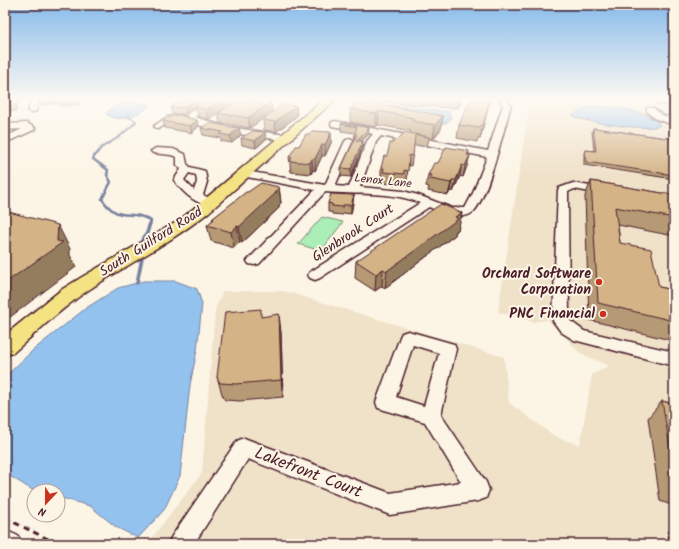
<svg xmlns="http://www.w3.org/2000/svg" width="679" height="549" viewBox="0 0 679 549" font-family="Kalam,sans-serif">
<rect width="100%" height="100%" fill="#fcf5e5"/>
<filter id="ink" filterUnits="userSpaceOnUse"><feTurbulence type="fractalNoise" baseFrequency=".025" numOctaves="2"/><feDisplacementMap in="SourceGraphic" scale="8" xChannelSelector="R" yChannelSelector="G"/><feConvolveMatrix kernelMatrix="1 2 1 2 8 2 1 2 1" color-interpolation-filters="sRGB"/></filter>
<g filter="url(#ink)">
<path fill="#f0e1c9" d="M530,100h144v444h-527l55,-71 13,-163 8,-19h61l220,66 5,46 47,34 24,8 12,-70 17,-9 -29,-13 -32,-33 -15,2 -35,-10z"/>
<path fill="#abeeb7" stroke="#7a8671" d="M322,217l21,5 -22,29 -23,-7z"/>
<path fill="#94c2ee" stroke="#7681a0" d="M127,101l22,3 -1,3c-12,8 -28,17 -42,7l4,-5z
M387,105l57,6 5,1 2,6c-3,6 -9,6 -15,5z
M593,107c18,-1 55,3 67,18 -11,7 -72,-3 -86,-8l-1,-2 13,-7z
M144,281h32l21,8 5,15 -5,46 -7,35 -10,91 -16,34 -26,28 -22,-11 -26,-21 -32,-9v-6h-24l-29,-18v-96l27,-26 54,-43 32,-20z"/>
<g fill="none" stroke-linecap="round" stroke-linejoin="round">
<path stroke="#7681a0" stroke-width="2" d="M95,156l6,-8 18,-11 16,-14 1,-2 -7,-4 -1,-4"/>
<path stroke="#7681a0" stroke-width="2.5" d="M95,155l-2,4 15,11 -1,5 4,7 -9,17c18,26 28,8 49,22l-1,3"/>
<path stroke="#7681a0" stroke-width="3.5" d="M141,242l6,-9 3,-10
M137,283l5,-25"/>
<g stroke="#4a1f2b" stroke-width="3">
<path id="minor" d="M31,100h8l-3,11 -4,2 -4,-2z
M188,100h14l7,5 -14,12 32,10 60,8 5,3 -5,3c-20,-4 -88,-10 -100,-22v-5l13,-9z
M499,100h8l4,5c-6,20 -24,96 -38,107 -11,10 -32,0 -44,-5l-109,71 -5,2 -5,-2 -2,-3 2,-3 110,-69c-29,-12 -64,-8 -95,-11l-66,72 -5,1 -5,-1 -2,-3 68,-71 -73,-14 -1,-2 1,-2 4,-1 79,14 20,-44 5,-3 5,3 -20,45 14,1 18,-46 6,-7 -41,-8 -1,-2 1,-2 3,-1 153,30 15,-46zM381,136l106,21 -14,36 -8,15h-13l-34,-13 -15,-4 -43,-4 16,-45z
M647,108h6l9,7 12,4v6l-18,-6 -9,-7z
M180,115l3,1 1,2 -1,2 -11,1 -14,8 -4,-3 13,-9z
M27,123l8,5 -1,2 -29,13v-6l17,-8 -17,1v-6z
M156,148l17,1 12,5 2,10 3,3 15,4 2,11 -4,13 13,6 2,2 -2,2c-16,4 -34,-13 -42,-25l7,-11 -4,-4v-8l-6,-2 -18,-2 -2,-2zM189,173l7,2 1,7 -3,8 -10,-10z
M573,183l33,6 6,3 -6,3 -32,-6 -6,3 1,128 15,11 90,21v14l-100,-26 -13,-8 -8,-11 5,-131 1,-2z
M408,331l46,13 2,5 -15,66 45,67 3,8 -3,8 -8,3 -88,14 -142,-56 -54,85h-26l4,-8 65,-95 7,-3 146,55 71,-11 -36,-60 -47,-14 -2,-6 24,-65 2,-4zM413,345l26,8 -15,53 -28,-9z
M5,530l13,6 4,8h-17z"/>
</g>
<g stroke="#4a1f2b" stroke-width="3">
<path id="major" d="M323,100h12l-126,112c-35,28 -75,49 -113,73 -30,19 -57,45 -83,68l-8,2v-20l56,-45 21,-13 98,-57z"/>
</g>
<path stroke="#4a1f2b" stroke-width="1" stroke-dasharray="2.5 2" stroke-linecap="butt" d="M233,100l6,2"/>
<path stroke="#4a1f2b" stroke-width="3" stroke-dasharray="6 4.5" stroke-linecap="butt" d="M5,518l53,26"/>
<use href="#minor" fill="#fcf5e5" fill-rule="evenodd"/>
<use href="#major" fill="#f4e382" fill-rule="evenodd"/>
</g>
<path fill="#b69a74" stroke="#4a1f2b" d="M180,100h16l1,5h34l-9,6 49,-9 1,10 -22,16 -30,-5 -2,-10 -10,7 -10,-4 -2,-10 -10,8h-14l-1,-6z
M374,100h86v5l-3,3h-9l-74,-7z
M490,100l-10,39h-2l-1,3 -20,-4 2,-13z
M654,100h20v7l-19,-3z
M296,106l1,10 -21,16 -12,-2 -1,-10z
M350,109l93,7 -2,13 -8,10 -4,-1 -2,9 -13,-2 -3,21h-3l-1,15h-3l-1,4 -21,-2 1,-4h-2v-11l12,-25 17,-10 1,-2 -33,-6 -2,2 -26,-5z
M163,121l36,5 -7,7 -27,-5z
M341,124l28,4 -1,7 -6,6h1l-1,7 -11,29 -10,-1v-8l13,-29 1,-6 -14,-2z
M201,128l40,7 -9,8 -11,-2v-3l-18,-3z
M593,128l81,11v40l-90,-14v-12l1,-3 9,1 -2,-20z
M331,132v11l-6,13h-3l-7,15 -2,-1 -2,4 -20,-2 -2,-15 21,-23z
M241,138l25,1 -10,9 -14,-3z
M469,151l-1,4h2l-3,11 -4,11 -3,-1 -7,16 -3,-1 -2,4 -20,-4 1,-4 -3,-1 2,-11 10,-12z
M591,181l83,14v41l-56,-11 2,18 39,44 15,3v51l-85,-21 -4,-124z
M279,187l2,16 -2,2v3l-37,35 -2,-1 -6,6 -23,-7 -4,-16 6,-5 -1,-1 36,-27z
M328,203h25l-2,11 -8,-1v2l-11,-1v-2h-4z
M462,213l-4,17 -2,1 -1,4 -70,53 -3,-2 -7,5 -20,-13 1,-17z
M262,317l19,15 2,65 -43,4 -15,-1 -3,-6 -5,-17z
M662,401l12,3v102l-14,-5 -12,-83z
M674,527v17h-5l-1,-12z"/>
<path fill="#947d5e" stroke="#4a1f2b" d="M11,100h8l-3,11 -11,1v-10z
M39,100h41v4l-19,2 -2,-3 -18,2z
M194,100h2l1,5 -11,9 -1,-7z
M221,100h9l1,5 -23,15 -2,-10z
M458,100h2v5l-3,3z
M490,100l-2,8 -8,31 3,-14z
M271,102l1,10 -22,16 -2,-10z
M296,106l1,10 -21,16 -1,-10z
M379,111l-1,14 -2,2v-13z
M443,116l-2,13 -8,10 2,-14z
M197,120l2,6 -7,7 -2,-7z
M239,128l2,7 -9,8 -2,-7z
M369,128l-1,7 -13,13 1,-7z
M265,132l1,7 -10,9 -1,-7z
M331,132v11l-6,13v-11z
M363,141l-1,7 -11,29v-8z
M322,145v11l-7,15v-12z
M470,155l-3,11 -4,11 2,-11z
M312,159l1,11 -2,4 -1,-11z
M462,165l-2,11 -7,16 3,-12z
M452,180l-2,11 -2,4 3,-12z
M279,187l2,16 -2,2v3l-37,35 -3,-16z
M354,195l-1,8 -2,11v-9z
M462,213l-4,17 -2,1 -1,4 -70,53 2,-17 68,-54z
M58,225l12,24v6l6,12 -71,54v-38l52,-42z
M237,226l3,16 -6,6 -3,-16z
M383,269l-1,17 -7,5 1,-17z
M279,314l2,18 2,65 -2,-17z"/>
<path fill="#d4b387" stroke="#4a1f2b" d="M5,100h6l-6,2z
M180,100h14l-9,7 -14,1z
M203,100h18l-15,10 -10,-4z
M239,100h22l10,2 -23,16 -30,-5z
M470,100h20l-7,25h-3v3l-21,-3z
M359,101h6l78,15 -8,9 -23,-4 2,-3 -35,-7 -3,3 -26,-5z
M283,104l13,2 -21,16 -12,-2z
M178,115l19,5 -7,6 -27,-5 9,-5z
M209,123l30,5 -9,8 -10,-2 3,-2 -22,-4z
M342,123l27,5 -13,13h7l-12,28 -10,-1 16,-33 -2,-3 2,-5 -16,-3z
M593,128l81,11v36l-88,-13 -1,-12 11,1z
M253,131l12,1 -10,9 -14,-3z
M312,131l19,1 -6,13h-3l-7,14h-3l-2,4 -20,-2 2,-4h-3l7,-11h3l7,-12h4z
M405,132l24,5 -14,-2 -2,21 -4,-1 -1,16 -4,-1v4l-21,-2 1,-4h-3l3,-12h3l3,-13h3v-3h4z
M446,147l23,4 -2,4h3l-5,11 -3,-1 -6,15h-4l-1,3 -21,-4 2,-4h-4l6,-12h4z
M591,181l83,14v23l-59,-11 5,36 31,6 8,38 15,3v31l-76,-18z
M261,183l18,4 -4,5h2l-38,35 -2,-1 -6,6 -24,-7 7,-6h-2l34,-27h2z
M331,194l23,1 -3,10h-8v2l-11,-1v-2l-4,-1z
M441,204l21,9 -7,4 3,2 -71,52 -4,-2 -7,5 -20,-13z
M5,211l53,14 -1,16 6,1 -58,41z
M261,309v8l18,-3 2,66 -45,4 -16,-1 -3,-6 8,-65z
M662,401l12,3v66z"/>
</g>
<linearGradient id="sky" x2="0" y2="1"><stop stop-color="#86baea"/><stop offset="0.56" stop-color="#fefaf3"/><stop offset="1" stop-color="#fefaf3" stop-opacity="0"/></linearGradient>
<rect width="679" height="177" fill="url(#sky)"/>
<g fill="#c8321e" stroke="#fcf5e5" stroke-width="1.5">
<circle cx="599" cy="282" r="4"/>
<circle cx="603" cy="314" r="4"/>
</g>
<g text-anchor="middle" dominant-baseline="central" stroke-width="4" stroke-linejoin="round" paint-order="stroke">
<g font-size="12" fill="#4a1f2b" stroke="#fcf5e5">
<text transform="translate(383 181) rotate(6)">Lenox Lane</text>
</g>
<g font-size="14" fill="#4a1f2b" stroke="#fcf5e5">
<text transform="translate(353 233) rotate(-33)">Glenbrook Court</text>
<text transform="translate(151 242) rotate(-32)">South Guilford Road</text>
</g>
<g font-size="14" font-weight="bold" fill="#4a1f2b" stroke="#fcf5e5" text-anchor="end">
<text x="591" y="274">Orchard Software<tspan x="591" dy="16">Corporation</tspan></text>
<text x="595" y="314">PNC Financial</text>
</g>
<g font-size="17" fill="#4a1f2b" stroke="#fcf5e5">
<text transform="translate(308 473) rotate(21)">Lakefront Court</text>
</g>
</g>
<rect width="679" height="549" fill="none" stroke="#fcf5e5" stroke-width="20"/>
<rect x="10" y="10" width="659" height="529" fill="none" stroke="#4a1f2b" stroke-width="1.5" filter="url(#ink)"/>
<g transform="translate(46 503) rotate(202)"><circle r="19" fill="#fcf5e5" stroke="#b59f9b"/>
<path d="M0-3L7 15L0 10L-7 15Z" fill="#c8321e"/>
<text y="-6" font-size="11" font-weight="bold" text-anchor="middle" fill="#4a1f2b">N</text>
</g>
</svg>
